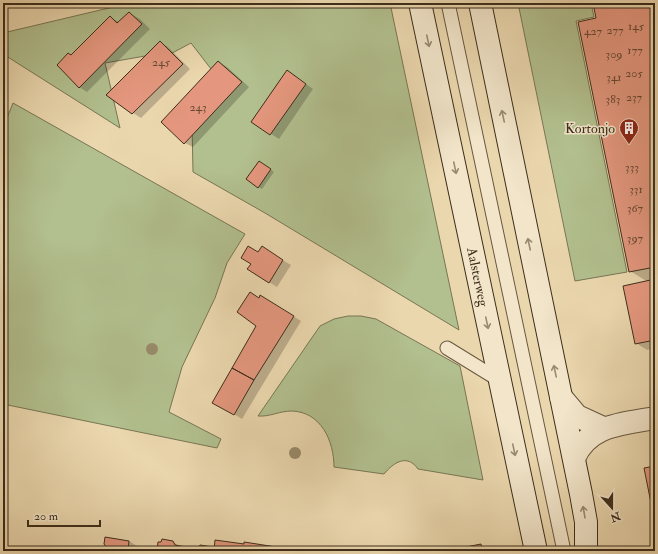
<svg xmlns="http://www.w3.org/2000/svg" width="658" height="554" viewBox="0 0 658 554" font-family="'IM FELL Double Pica',serif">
<rect width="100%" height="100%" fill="#ebd7ae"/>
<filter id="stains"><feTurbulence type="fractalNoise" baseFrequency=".005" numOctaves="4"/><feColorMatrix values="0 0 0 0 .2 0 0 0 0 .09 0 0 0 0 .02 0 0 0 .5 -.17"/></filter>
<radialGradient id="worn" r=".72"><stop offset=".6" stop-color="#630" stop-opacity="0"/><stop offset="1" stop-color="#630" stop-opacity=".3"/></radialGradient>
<path fill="#b2bf8e" stroke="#787654" d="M130,3h260l69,327 -194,-117 -72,-41 -1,-47 36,-34 -37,-48 -45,24 -1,-11 -40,7 15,65 -117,-74v-21z
M518,3h73l3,14 -18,4 51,251 -52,9z
M13,103l232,131 -18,29 -12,35 -33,69 -13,45 52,27 -4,9 -214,-44v-276z
M348,316h13l15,3 84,47 23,114 -65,-11c-11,-16 -25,-6 -34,5l-50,-7c0,-26 -13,-55 -42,-56 -13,0 -22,6 -34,5l62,-90 14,-7z"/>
<path fill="#0003" d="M256,3h12l-5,5z
M594,3h61v345l-8,2 -11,-7 12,-61 -18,-11z
M131,14l9,5 10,10 -63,63 -8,-5 -7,-31 38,-39 9,5z
M160,42l8,5 22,22 -49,49 -8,-5z
M219,62l8,5 22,20 -56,60 -8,-4z
M295,76l18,13 -34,50 -26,-17z
M263,164l11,8 -12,17 -4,-2z
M262,248l29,17 -14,22 -8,-5 -10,-29z
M259,299l10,2 32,20 -59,98 -28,-17 44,-76z
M106,538l23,3 8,5 -1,5h-26z
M173,542l8,5 17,3 13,-2 4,2 75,1h-132z
M480,545l11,6h-33z
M78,549l5,2h-11z"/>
<path fill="#e4977e" stroke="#3d2e1b" d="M593,3h46v3l16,-3 -2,2 2,11v251l-26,5 -51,-250 18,-4z
M129,12l13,12 -63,64 -22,-23 11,-12 3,2 39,-39 7,7z
M160,41l23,23 -51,50 -26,-19z
M218,61l24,21 -58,62 -23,-22z
M287,70l19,14 -36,51 -19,-13z
M259,161l12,8 -13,19 -12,-9z
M248,246l10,6 4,-6 21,14 -14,23 -22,-14 4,-5 -10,-6z
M655,279v61l-20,4 -12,-58z
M250,292l9,6 1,-3 34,21 -40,64 -22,-12 24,-42 -19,-14z
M232,368l22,12 -20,35 -22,-12z
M655,466v57l-11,-55z
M105,537l24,4 -1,10h-19l-5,-7z
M162,539l11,2 2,4 22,4 3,-4 12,2 -1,2 3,1 1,-10 29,4v-2l45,7v2h-132l1,-9h3z
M481,544l1,7h-25l-1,-2z"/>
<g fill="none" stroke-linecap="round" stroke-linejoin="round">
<g stroke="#685840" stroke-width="15">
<path id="service" d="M448,3l116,548
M447,348l52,32"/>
</g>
<g stroke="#685840" stroke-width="24">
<path id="minor" d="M561,397l16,19 26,12
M574,458c15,-34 49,-34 81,-40"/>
</g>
<g stroke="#3d2e1b" stroke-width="24">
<g id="secondary">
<path id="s1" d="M420,3l116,548"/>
<path d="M480,3l101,491 5,28v29"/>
</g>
</g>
<use href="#service" stroke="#f2e5ca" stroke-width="13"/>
<use href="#minor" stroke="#f2e5ca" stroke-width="22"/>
<use href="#secondary" stroke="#f2e5ca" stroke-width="22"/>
</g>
<g fill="#988a6a">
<circle cx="152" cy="349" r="6"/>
<circle cx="295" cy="453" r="6"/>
</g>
<defs><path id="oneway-shaft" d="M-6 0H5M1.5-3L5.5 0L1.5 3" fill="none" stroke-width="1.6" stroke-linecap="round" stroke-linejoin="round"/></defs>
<g stroke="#988a72">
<use href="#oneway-shaft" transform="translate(428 41) rotate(78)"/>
<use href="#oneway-shaft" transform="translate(503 116) rotate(-102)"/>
<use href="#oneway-shaft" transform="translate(455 168) rotate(78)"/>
<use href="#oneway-shaft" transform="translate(529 244) rotate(-102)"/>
<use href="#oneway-shaft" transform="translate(487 323) rotate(78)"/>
<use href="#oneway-shaft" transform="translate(555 371) rotate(-102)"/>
<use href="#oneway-shaft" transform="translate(514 450) rotate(78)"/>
<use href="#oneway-shaft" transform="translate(584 512) rotate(-100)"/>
</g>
<defs>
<g id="building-pin" transform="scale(1)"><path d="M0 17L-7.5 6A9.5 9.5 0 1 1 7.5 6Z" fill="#8f2418" stroke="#f2e5ca"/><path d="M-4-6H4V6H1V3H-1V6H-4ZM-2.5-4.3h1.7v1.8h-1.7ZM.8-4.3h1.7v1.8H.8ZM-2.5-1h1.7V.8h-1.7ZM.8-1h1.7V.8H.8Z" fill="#fff"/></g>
</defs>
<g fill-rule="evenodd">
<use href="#building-pin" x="629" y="128"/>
</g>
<g text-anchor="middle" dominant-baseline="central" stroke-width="3" stroke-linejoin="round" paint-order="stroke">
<g font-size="12" fill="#674834">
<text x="636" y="26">145</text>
<text x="615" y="30">277</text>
<text x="593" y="31">427</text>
<text x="635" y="50">177</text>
<text x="614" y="54">309</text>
<text x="161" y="62">245</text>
<text x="634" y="73">205</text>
<text x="614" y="77">341</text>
<text x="634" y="97">237</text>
<text x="613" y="99">383</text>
<text x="198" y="107">243</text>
<text x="632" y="167">333</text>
<text x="636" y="189">331</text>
<text x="635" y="208">367</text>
<text x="635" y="238">397</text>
</g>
<g font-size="14" fill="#3d2e1b" stroke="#f2e5ca" text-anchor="end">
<text x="615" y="128">Kortonjo</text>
</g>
<g font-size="14" fill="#3d2e1b" stroke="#f2e5ca">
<text stroke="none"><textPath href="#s1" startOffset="280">Aalsterweg</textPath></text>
</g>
</g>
<rect width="658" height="554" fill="none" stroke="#ebd7ae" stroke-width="16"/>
<rect x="4" y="4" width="650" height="546" fill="none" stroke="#3d2e1b" stroke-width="2"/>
<rect x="8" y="8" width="642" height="538" fill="none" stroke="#3d2e1b"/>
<g transform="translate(612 508) rotate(159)" stroke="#f2e5ca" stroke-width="3" paint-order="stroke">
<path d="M0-3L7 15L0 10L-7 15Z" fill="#3d2e1b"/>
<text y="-6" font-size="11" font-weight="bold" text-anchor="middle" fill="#3d2e1b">N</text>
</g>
<path d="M28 520v6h72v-6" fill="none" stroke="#3d2e1b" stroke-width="2"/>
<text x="34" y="520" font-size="12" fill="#3d2e1b" stroke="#f2e5ca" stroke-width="3" paint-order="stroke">20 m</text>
<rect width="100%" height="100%" filter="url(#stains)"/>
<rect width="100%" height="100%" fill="url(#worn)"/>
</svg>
